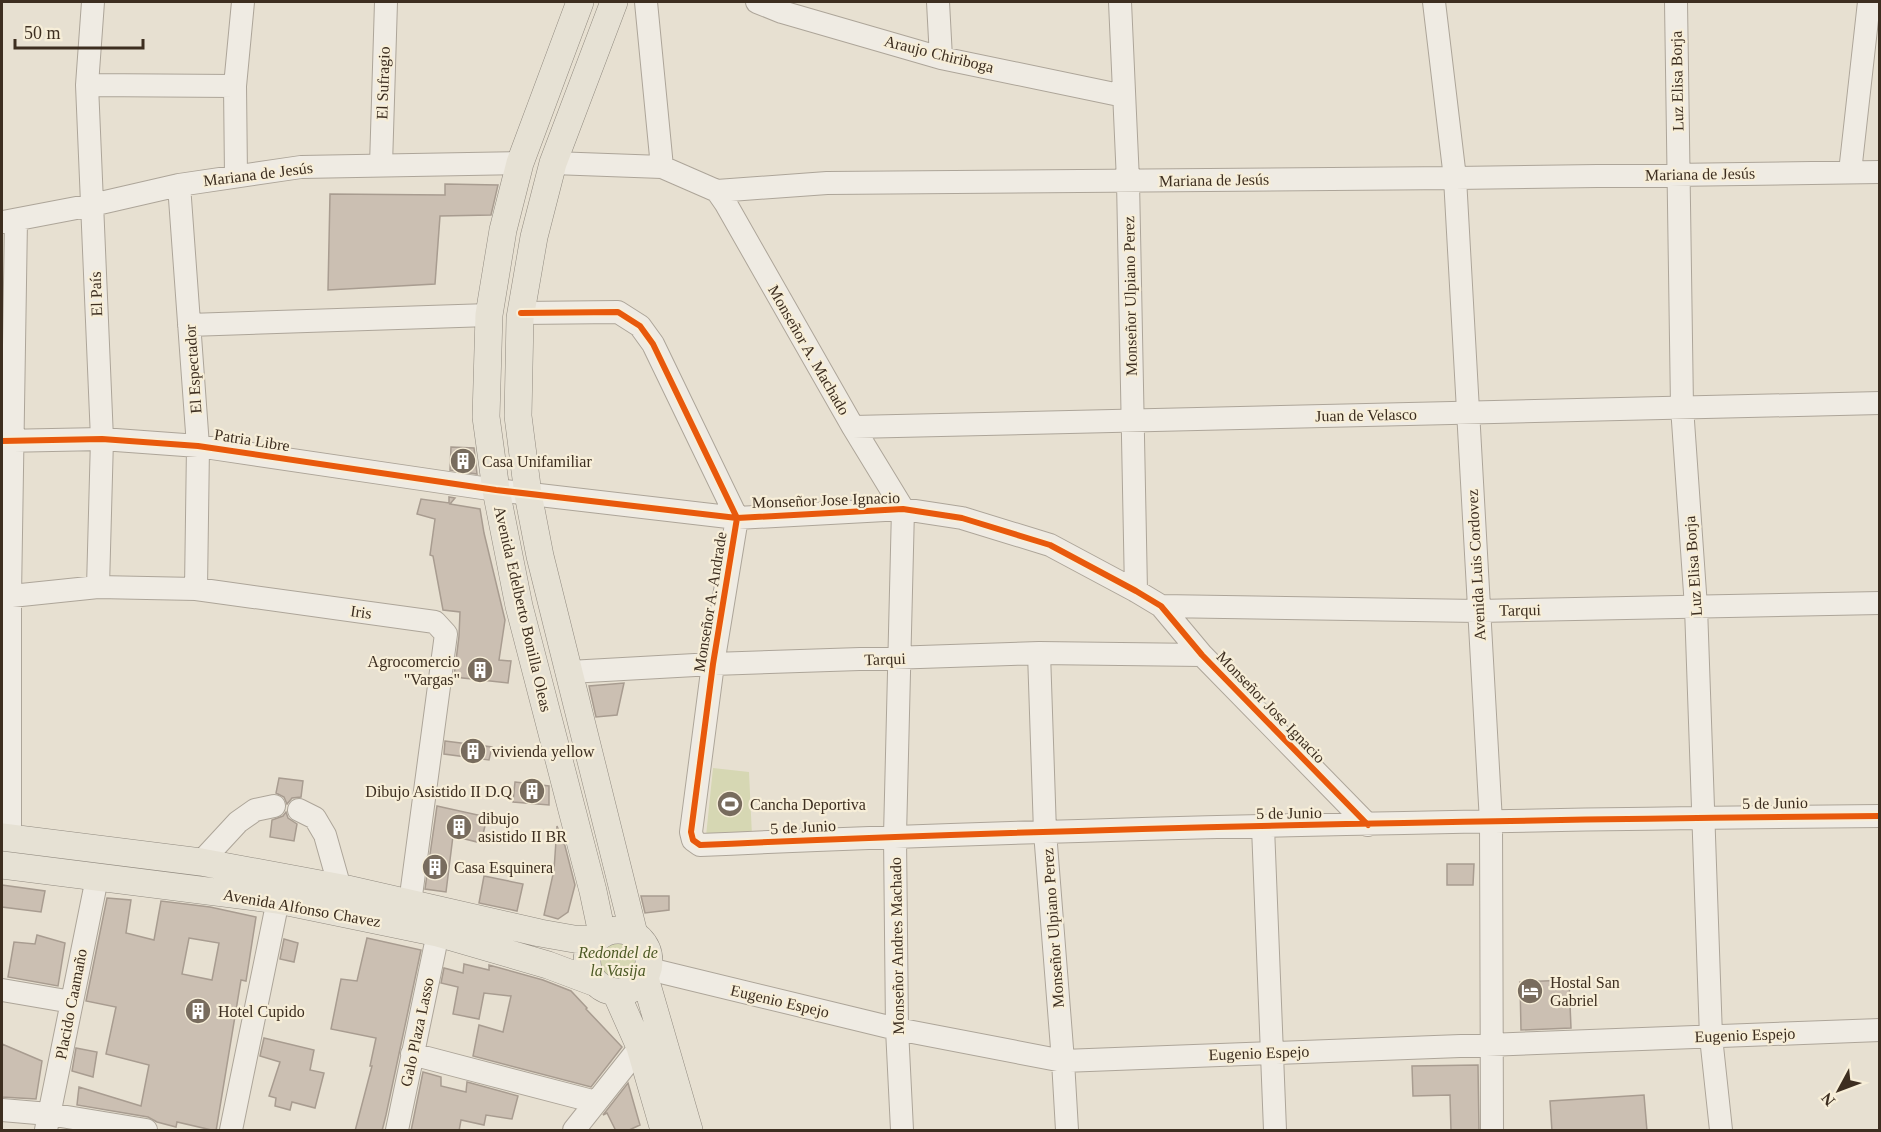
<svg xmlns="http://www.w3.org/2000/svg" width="1881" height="1132" viewBox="0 0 1881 1132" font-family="Georgia,serif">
<defs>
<pattern id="grass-tufts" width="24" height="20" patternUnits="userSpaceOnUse" patternTransform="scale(1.5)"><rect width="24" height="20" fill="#d6d7b3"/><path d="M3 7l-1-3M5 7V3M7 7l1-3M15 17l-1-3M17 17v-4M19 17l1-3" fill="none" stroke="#b9b99a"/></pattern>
</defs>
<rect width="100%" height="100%" fill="#e7e0d1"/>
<path fill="url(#grass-tufts)" d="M597 962a21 21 0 1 1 42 0a21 21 0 1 1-42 0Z"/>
<path fill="#d6d7b3" d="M713,768l36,4 3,64h-46z"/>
<path fill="#cbbfb2" stroke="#a89c90" stroke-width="1.5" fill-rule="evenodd" d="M445,184l53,1 -7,30 -51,1 -5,68 -107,6 2,-96 115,1z
M451,447l23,1 3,26 -27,-4z
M449,497l6,1 -5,6 30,5 4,24 21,87 -6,40 12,1 -3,22 -54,-6 5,-41 1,-24 -17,-2 -10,-54 -3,-1 5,-36 -18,-5 4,-15 28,4z
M624,683l-7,32 -21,2 -7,-31z
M445,741l47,6 -3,13 -45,-6z
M279,778l24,3 -2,16 -9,1 -5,6 -3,-7 -8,-4z
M515,782l34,4v19l-36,-3z
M437,806l50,11 -6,26 -28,-7 -7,56 -21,-3z
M286,812l2,6 9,6 -3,17 -24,-4 2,-17 11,-4z
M557,826l8,20 10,39 -7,27 -10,7 -14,-4 10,-45z
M1447,864h27l-1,21h-26z
M484,876l39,8 -6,27 -38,-8z
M2,885l43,6 -4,21 -39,-5z
M641,896h28v14l-24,3z
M107,898l24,2 -5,33 28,7 7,-39 49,6 46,10 -10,64 -5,-1 -25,151 -39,-9 -1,5 -19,-5 -9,-5 -71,-12 2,-18 62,19 8,-41 -43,-11 10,-47 -30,-6zM189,938l30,5 -7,37 -30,-6z
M37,935l28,8 -7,43 -50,-9 6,-35 21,2z
M367,938l54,12 -35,165 -4,16h-27l17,-65h-2l6,-28 -45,-9 10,-50 16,2z
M284,939l14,4 -4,19 -14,-3z
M464,964l25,6v-5l54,15 28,11 16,17 -1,1 36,38 -31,40 -118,-31 6,-31 24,7 8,-36 -27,-3 -5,26 -26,-5 5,-27 -17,-4 3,-15 19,5z
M1569,980l2,48 -50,2 -1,-48z
M264,1038l50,12 -4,20 14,3 -9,35 -23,-6 -2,8 -15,-4 1,-8 -7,-2 11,-34 -20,-6z
M2,1044l40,17 -6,38 -34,-2z
M76,1048l21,4 -4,25 -21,-6z
M1478,1065l1,66h-28l-1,-36 -37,1 -1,-30z
M423,1072l18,5v9l25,6 1,-10 51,14 -6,23 -26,-4 -2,10 -23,-5 -2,11h-48z
M628,1083l12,42 -13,6h-11l-9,-18 -4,2z
M1644,1095l3,36h-95l-2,-30z"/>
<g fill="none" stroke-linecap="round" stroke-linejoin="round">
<g stroke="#ada599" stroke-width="24">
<path id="minor" d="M93,2l-6,83 15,354 -4,148
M646,2l16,165
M757,2l25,10 159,46 183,38
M938,2l3,56
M1120,2l8,179 8,410
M1434,2l21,176 36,644 1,308
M1676,2l6,405 14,200 15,430 10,93
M87,85l148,1
M553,163l109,4 55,24 110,-8 628,-5 425,-6
M381,165l5,-163
M1850,172l19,-170
M236,176l-1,-90 8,-84
M179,185l19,261 -2,143
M717,191l9,13 127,223 50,82 -8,327 2,193 5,101
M3,222l89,-17 87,-20 122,-18 219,-4
M521,313l97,-1 22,14 13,18 84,174 -24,146 -22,168 2,8 7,5c393,-18 786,-25 1180,-29
M189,325l300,-10
M853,427l1027,-24
M2,441l100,-2 96,7 298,44 241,28 166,-9 59,9 88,27 86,46 25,15 41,49 166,170
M2,597l96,-10 98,2 239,33 11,12 -36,269
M1161,606l317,5 402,-8
M1039,653l6,179 18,229 4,69
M569,672l144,-8 326,-11 163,2
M299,810l16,8 10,17 15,53
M1263,827l12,303
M10,837v-241l6,-376
M201,862l37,-40 17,-12 19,-4
M649,969l248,60 166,32 817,-31
M2,990l70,12
M412,1054l184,48
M2,1110l47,4 97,16
M46,1130l51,-252
M231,1130l47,-230
M397,1130l41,-197
M574,1130l66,-83"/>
</g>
<g stroke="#928b80" stroke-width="28">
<path id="major" d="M580,2l-60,161 -17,67 -14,85 -3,102 10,73 23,116 74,285 8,38 -2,7
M614,2l-61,161 -19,74 -14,81 -2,98 10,78 12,62 94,378
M2,837l199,25 146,27 193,44 34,6 21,1
M2,865l276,35 160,33 110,32 48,18
M587 961a31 31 0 1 1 62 0a31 31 0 1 1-62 0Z
M645,978l44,152
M616,993l24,54 24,83"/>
</g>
<use href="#minor" stroke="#efebe3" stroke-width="22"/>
<use href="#major" stroke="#e6e1d4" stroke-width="27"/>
<g stroke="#f7eed8" stroke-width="10">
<path id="cycleway" d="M521,313l97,-1 22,14 13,18 84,174 -24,146 -22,168 2,8 7,5c393,-18 786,-25 1180,-29
M2,441l100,-2 96,7 298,44 241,28 166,-9 59,9 88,27 86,46 25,15 41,49 166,170"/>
</g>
<use href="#cycleway" stroke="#e8590c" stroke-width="6"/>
</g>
<defs>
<g id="building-disc" transform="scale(1.35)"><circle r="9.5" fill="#786c5e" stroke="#f7eed8"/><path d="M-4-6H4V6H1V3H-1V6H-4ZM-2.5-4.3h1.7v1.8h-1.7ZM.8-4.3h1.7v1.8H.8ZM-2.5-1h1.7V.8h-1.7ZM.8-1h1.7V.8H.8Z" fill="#fff"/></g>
<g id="stadium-disc" transform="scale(1.35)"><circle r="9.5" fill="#786c5e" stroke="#f7eed8"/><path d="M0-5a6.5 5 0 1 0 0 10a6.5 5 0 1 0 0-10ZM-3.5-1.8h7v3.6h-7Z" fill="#fff"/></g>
<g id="hotel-disc" transform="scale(1.35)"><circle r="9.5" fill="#786c5e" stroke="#f7eed8"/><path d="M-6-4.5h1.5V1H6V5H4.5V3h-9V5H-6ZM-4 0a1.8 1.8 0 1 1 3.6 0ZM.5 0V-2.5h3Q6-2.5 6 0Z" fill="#fff"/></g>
</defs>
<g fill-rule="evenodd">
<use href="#building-disc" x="463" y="461"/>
<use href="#building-disc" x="480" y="670"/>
<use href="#building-disc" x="473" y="751"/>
<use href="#building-disc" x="532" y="791"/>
<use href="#stadium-disc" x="730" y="804"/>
<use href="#building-disc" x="459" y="827"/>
<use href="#building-disc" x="435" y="867"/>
<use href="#hotel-disc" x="1530" y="991"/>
<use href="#building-disc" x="198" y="1011"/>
</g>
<g text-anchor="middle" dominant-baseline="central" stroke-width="4.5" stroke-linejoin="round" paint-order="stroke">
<g font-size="16" fill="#3d2e20" stroke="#f7eed8">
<text transform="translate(939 54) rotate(14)">Araujo Chiriboga</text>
<text transform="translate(1677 81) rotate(-91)">Luz Elisa Borja</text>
<text transform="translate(383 83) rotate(-88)">El Sufragio</text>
<text transform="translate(258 174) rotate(-7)">Mariana de Jesús</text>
<text transform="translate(1700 174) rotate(-1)">Mariana de Jesús</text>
<text transform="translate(1214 180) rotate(-1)">Mariana de Jesús</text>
<text transform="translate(96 294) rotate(-92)">El País</text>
<text transform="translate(1130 296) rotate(-91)">Monseñor Ulpiano Perez</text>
<text transform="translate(809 350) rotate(60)">Monseñor A. Machado</text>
<text transform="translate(193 369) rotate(-94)">El Espectador</text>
<text transform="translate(1366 415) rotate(-1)">Juan de Velasco</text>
<text transform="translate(252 440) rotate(9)">Patria Libre</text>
<text transform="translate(826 500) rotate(-2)">Monseñor Jose Ignacio</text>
<text transform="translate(1476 565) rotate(-93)">Avenida Luis Cordovez</text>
<text transform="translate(1693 566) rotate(-94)">Luz Elisa Borja</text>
<text transform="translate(710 602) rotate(-81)">Monseñor A. Andrade</text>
<text transform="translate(523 609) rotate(77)">Avenida Edelberto Bonilla Oleas</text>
<text transform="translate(1520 610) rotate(-1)">Tarqui</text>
<text transform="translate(361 612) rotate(8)">Iris</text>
<text transform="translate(885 659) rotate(-2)">Tarqui</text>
<text transform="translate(1271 707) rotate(46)">Monseñor Jose Ignacio</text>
<text transform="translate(1775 803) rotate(-1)">5 de Junio</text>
<text transform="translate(1289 813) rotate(-1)">5 de Junio</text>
<text transform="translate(803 827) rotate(-3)">5 de Junio</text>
<text transform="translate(302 908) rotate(10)">Avenida Alfonso Chavez</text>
<text transform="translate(1053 928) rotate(-94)">Monseñor Ulpiano Perez</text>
<text transform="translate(897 946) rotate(-91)">Monseñor Andres Machado</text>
<text transform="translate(780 1001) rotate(13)">Eugenio Espejo</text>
<text transform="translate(71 1004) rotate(-79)">Placido Caamaño</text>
<text transform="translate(417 1032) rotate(-78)">Galo Plaza Lasso</text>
<text transform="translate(1745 1035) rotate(-2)">Eugenio Espejo</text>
<text transform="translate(1259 1053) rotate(-2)">Eugenio Espejo</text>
</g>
<g font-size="16" fill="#3d2e20" stroke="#f7eed8" text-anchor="start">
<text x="482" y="461">Casa Unifamiliar</text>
<text x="460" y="661" text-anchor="end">Agrocomercio<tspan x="460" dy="18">"Vargas"</tspan></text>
<text x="492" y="751">vivienda yellow</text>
<text x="512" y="791" text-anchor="end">Dibujo Asistido II D.Q</text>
<text x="750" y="804">Cancha Deportiva</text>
<text x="478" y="818">dibujo<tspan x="478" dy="18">asistido II BR</tspan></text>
<text x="454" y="867">Casa Esquinera</text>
<text x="1550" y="982">Hostal San<tspan x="1550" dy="18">Gabriel</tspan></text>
<text x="218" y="1011">Hotel Cupido</text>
</g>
<g font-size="16" font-style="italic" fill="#4d5a26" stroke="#f7eed8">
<text x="618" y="952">Redondel de<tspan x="618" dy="18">la Vasija</tspan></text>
</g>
</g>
<rect width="1881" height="1132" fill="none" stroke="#3d2e20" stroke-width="6"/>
<g transform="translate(1839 1090) rotate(229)" stroke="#f7eed8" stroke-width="4.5" paint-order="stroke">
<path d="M0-4.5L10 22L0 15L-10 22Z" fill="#3d2e20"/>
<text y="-9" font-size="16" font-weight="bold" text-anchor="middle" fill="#3d2e20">N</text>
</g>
<path d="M15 39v9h128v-9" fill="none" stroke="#3d2e20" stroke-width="3"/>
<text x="24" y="39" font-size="18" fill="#3d2e20" stroke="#f7eed8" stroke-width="4.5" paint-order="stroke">50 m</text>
</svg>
